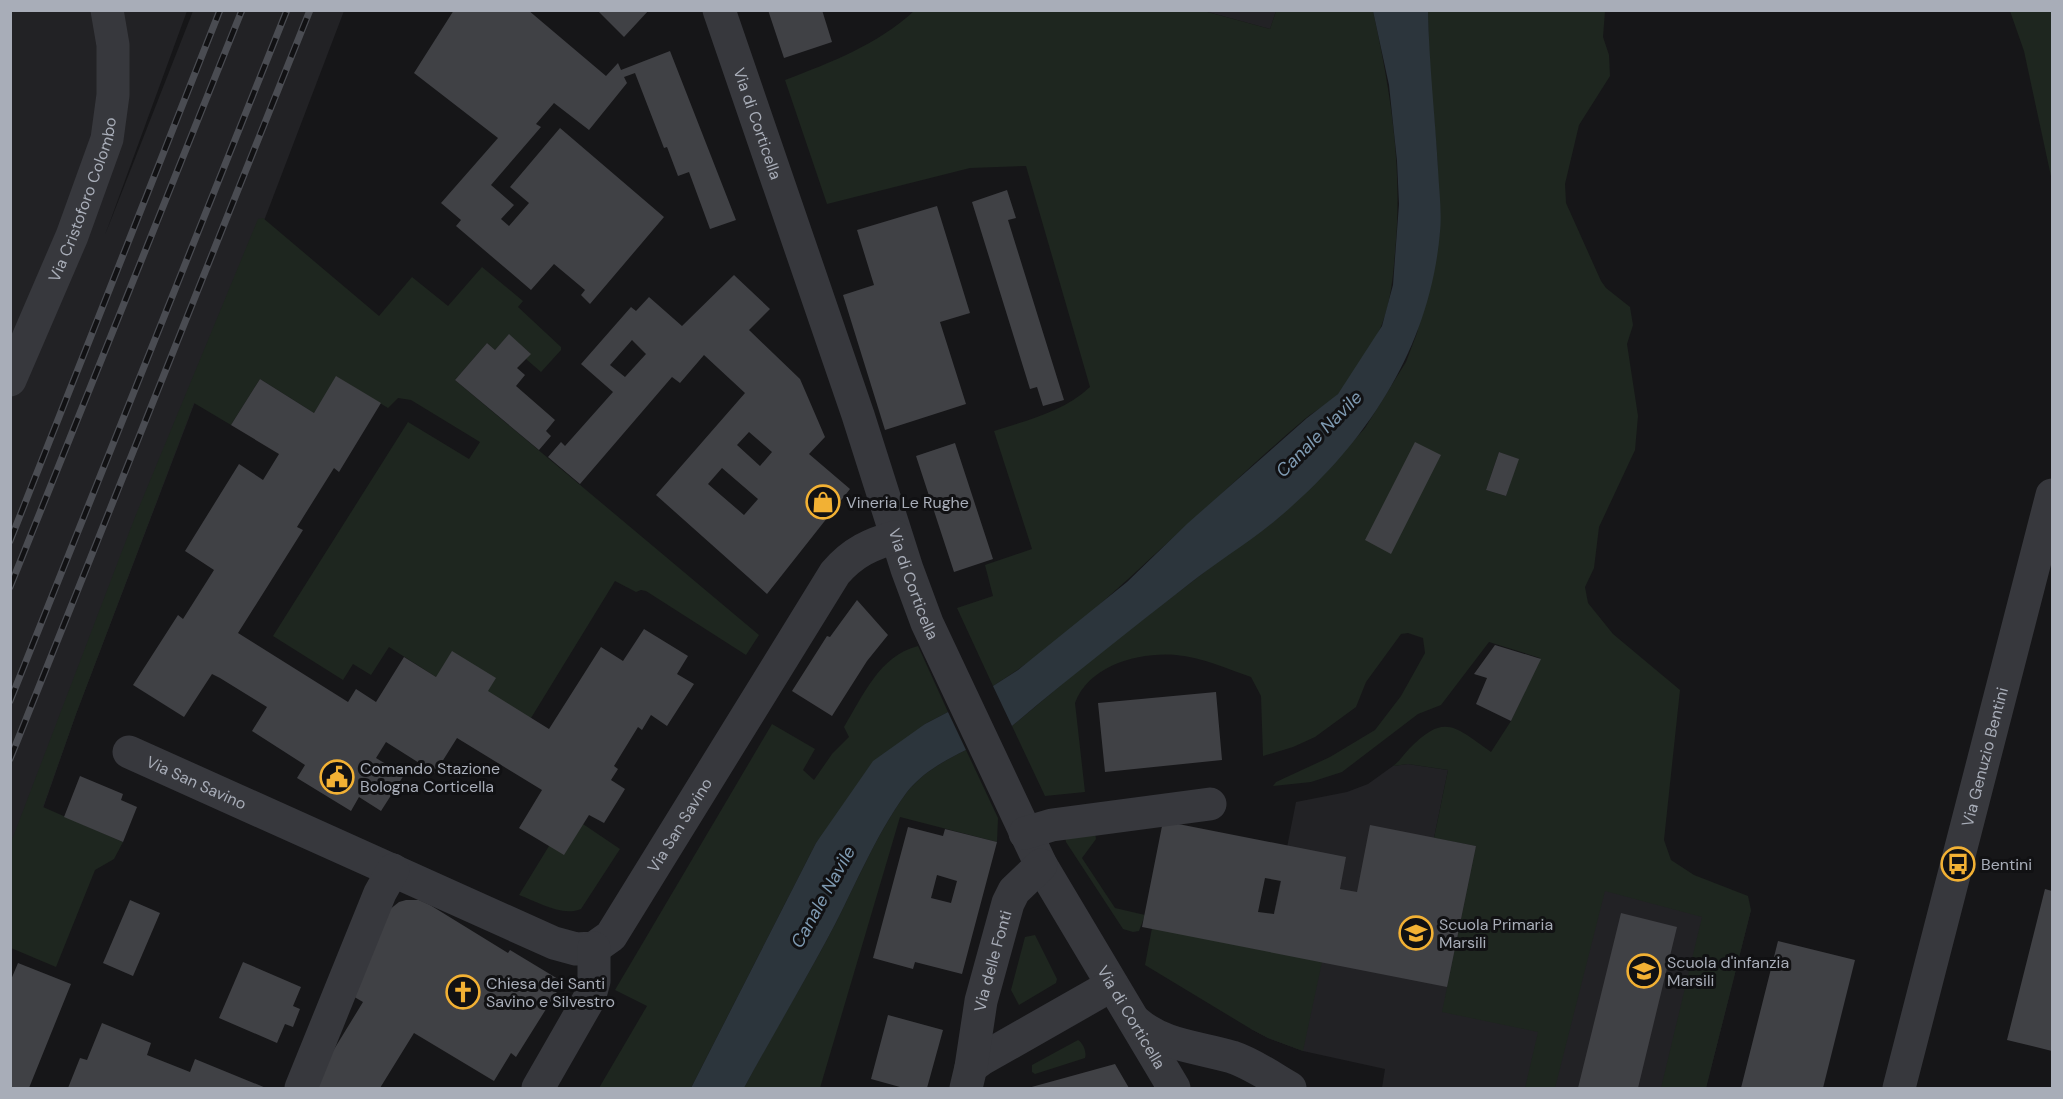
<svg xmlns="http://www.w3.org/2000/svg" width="2063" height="1099" viewBox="0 0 2063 1099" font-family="'DM Sans',sans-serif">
<rect width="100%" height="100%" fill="#161618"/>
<path fill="#222225" d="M11,11h176l-82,224 88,-224h151l-268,703 -65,186z
M1204,11h72l-6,18z
M1408,764l40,6 -14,68 317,72 -45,178h-324l3,-19 -82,-18 -35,-13 -17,-9 45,-227 51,-10 21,-8 25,-18z"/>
<path fill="#1e261f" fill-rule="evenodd" d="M914,11h290l66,18 6,-18h97c18,83 30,156 22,242 -2,24 -4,48 -13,71 -6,17 -31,56 -43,69 -9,10 -23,17 -33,25 -37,31 -72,65 -108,97 -66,59 -129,124 -205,171l-36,-78 36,-12 -8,-31 47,-16 -38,-118c34,-11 69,-19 96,-44l-64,-221 -56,2 -143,36 -42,-124c47,-18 92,-35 129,-69z
M1428,11h177l-2,26 6,18 1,21 -31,49 -14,59 1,19 35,78 5,7 24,19 3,18 -6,19 11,72 -3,34 -36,77 -5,41 -9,19 3,16 25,31 67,56 -16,150 7,20 23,15 54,21 3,14 -45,178h-45l41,-171 -97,-26 -50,197h-30l13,-56 -96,-20 34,-166 -42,-8 14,-68 -40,-6 -15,2c7,-5 10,-11 16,-17 36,-37 46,-22 82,3l20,-31 29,-63 -51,-16 -48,63 -23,9 -76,58 -31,10 -38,4 3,-4 54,-25 45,-27 26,-34 24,-43 -2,-15 -15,-5 -7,1 -35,48 -10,25 -41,30 -22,10 -30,9 -2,-60 -10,-19c-24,-8 -49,-20 -75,-22 -37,-3 -87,10 -101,48l10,89 -40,4 -33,-70 86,-72 117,-90 62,-45 41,-39 47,-52 41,-66 11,-29 23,-102 -3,-77 -8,-92zM1499,452l19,7 -12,37 -20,-6z
M2010,11h42v170l-28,-130z
M263,218l116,98 33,-39 36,29 34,-39 41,34 -5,6 43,40v3l-20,22 -15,-13 4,-6 -21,-18 -14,15 -8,-7 -32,37 304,255 -13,20 -100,-64 -5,-1 -5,2 -21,-11 -84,137 -95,-41 -47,-30 -18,28 -18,-11 -10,16 -70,-44 135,-214 61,37 11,-17 -69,-42 -13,-2 -10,10 -51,-31 -23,36 -54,-34 -29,46 -37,-22 -118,311 -33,93 80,35 -9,17 -19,11 -39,97 -45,-19 -1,-103 125,-328 123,-298z
M918,646l30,66 -23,12 -109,119 -125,245h-92l48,-82 -32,-16 157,-266 43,25 -12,21 11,10 18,-26 17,-17 -5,-10c19,-31 35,-71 74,-81z
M966,750l32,68 -1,24 -97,-25 -80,271h-76c25,-48 54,-95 80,-143 28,-50 49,-107 83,-153 16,-20 37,-31 59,-42z
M583,824l37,25 -39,60c-19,8 -43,-7 -62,-14l30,-49z
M1095,833l1,6 -14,19 33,50 30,7 -6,16 -6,1 -10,-3 -57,-87 -1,-5z
M1152,928l170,34 -19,89 -35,-13 -17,-9 -106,-64z
M1035,935l22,44 -1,4 -37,22 -8,-15 14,-53z
M1078,1040c5,3 9,12 7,18l-50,16 -3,-2v-7z"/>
<path fill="#2c353c" d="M1373,11h55c1,53 7,105 10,158 1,21 4,43 2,63 -10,117 -75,214 -164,288 -28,23 -59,42 -87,64 -60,47 -119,93 -177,142l-19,-40 25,-16 109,-88 61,-59 119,-105 31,-24 44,-68 11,-41 6,-81 -2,-43 -8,-76z
M948,712l18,38c-22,11 -43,22 -59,42 -34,46 -55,103 -83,153 -26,48 -54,95 -80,143h-53l125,-245 57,-82 52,-37z"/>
<path fill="#404145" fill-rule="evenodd" d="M454,10h74l78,66 12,-13 3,7 49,-19 66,169 -26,9 -21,-57 -11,4 -11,-29 -3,1 -29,-75 -11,4 3,6 -38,47 -35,-27 -18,21 5,3 -50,58 23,20 -13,14 8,7 20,-23 -19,-16 50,-59 104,89 -74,87 -9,-9 4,-5 -31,-26 -23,26 -75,-64 5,-6 -20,-17 57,-65 -84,-65z
M597,10h52l-25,27z
M768,10h54l10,32 -48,16z
M1007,190l9,28 -8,2 56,180 -21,6 -6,-19 -7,2 -58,-187z
M937,206l33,107 -30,9 26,82 -81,26 -42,-135 31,-10 -17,-55z
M734,275l36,34 -21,21 51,49 25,58 -16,17 41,35 -83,105 -111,-99 89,-102 -41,-38 -24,28 -8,-6 -92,107 -32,-27 13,-15 4,4 48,-54 -32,-28 50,-57 5,4 13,-14 33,29zM632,340l14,14 -21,23 -15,-12zM749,432l23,20 -12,14 -23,-21zM722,468l36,31 -14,16 -36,-31z
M509,334l22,20 -14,14 8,7 -9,11 39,34 -9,11 5,5 -12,14 -84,-70 32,-37 8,7z
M336,376l45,27 -42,69 -5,-4 -37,59 6,3 -65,103 110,69 8,-13 20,13 28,-45 32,20 16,-26 44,27 -8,13 61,38 52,-82 22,14 21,-32 44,27 -11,18 17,10 -27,42 -16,-11 -9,15 -4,-3 -24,39 4,3 -7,11 14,9 -3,5 -18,29 -15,-8 -25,40 -45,-27 23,-38 -85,-52 -22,35 -49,-31 -10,16 28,17 -23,36 -22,-14 -8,14 -54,-33 8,-13 -53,-34 15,-24 -47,-29 -8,-4 -28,43 -51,-32 45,-70 5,4 31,-49 -29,-19 54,-87 24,16 16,-26 -48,-29 29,-46 54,34z
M1415,442l26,13 -50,99 -26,-14z
M955,443l38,116 -39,13 -38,-116z
M1499,452l20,7 -13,37 -20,-6z
M857,600l31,35 -21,26 -35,55 -40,-25 35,-55 3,1z
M1495,645l46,14 -30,62 -35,-17 11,-26 -13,-4z
M1216,692l6,68 -117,12 -7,-69z
M80,776l43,18 -2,6 16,7 -14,35 -59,-25z
M1163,821l183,36 -6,32 17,3 13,-67 106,21 -29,141 -305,-60zM1265,878l16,3 -7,33 -16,-2z
M908,827l35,9 2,-7 52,13 -35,132 -47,-12 -2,7 -40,-11zM937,875l20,6 -6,22 -20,-5z
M2045,889l7,2v160l-45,-11z
M130,900l30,13 -27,63 -30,-13z
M406,900h13l11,5 78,48 2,-3 53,32 -47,75 -5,-4 -17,28 -80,-48 -34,55h-66l19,-37 30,-49 -12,-7 38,-85 10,-8z
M1621,913l56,14 -39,161h-60z
M1778,941l77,19 -32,128h-82z
M243,962l58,25 -8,19 7,3 -7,18 -8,-3 -8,19 -58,-25z
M18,963l53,21 -42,104h-19v-106z
M888,1015l55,15 -16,58h-28l1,-1 -29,-8z
M102,1023l49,20 -4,12 43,17 5,-13 71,29h-198l12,-30 7,2z
M1115,1064l14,24h-101z"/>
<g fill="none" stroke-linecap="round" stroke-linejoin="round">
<g stroke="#37383d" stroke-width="33">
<path id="s1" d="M719,10l139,405 49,154 20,54 114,242 133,223"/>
<path id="s2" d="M10,380l62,-144 35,-97 6,-44v-50l-6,-35"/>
<path id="s3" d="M129,752l425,191 22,6 18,-1 17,-12 224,-363c18,-21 36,-29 61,-36"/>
<path d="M1025,833l27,-8 158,-21"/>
<path d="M1136,1022c27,24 63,25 96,35 21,7 39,20 58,31"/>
<path d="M971,1067l11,-8 130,-74"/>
<path d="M301,1088l79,-195 13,-23"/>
<path d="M538,1088l51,-89 5,-18v-33"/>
<path id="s4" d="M966,1088l5,-21 10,-66 27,-98 6,-12 27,-26"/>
<path id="s5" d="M1899,1088l153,-593"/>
</g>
<g stroke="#4a4c52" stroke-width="7">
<path id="rail" d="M10,541l210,-531
M10,587l232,-577
M10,701l277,-691
M10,759l300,-749"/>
</g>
<use href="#rail" stroke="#111113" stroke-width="4.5" stroke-dasharray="14" stroke-linecap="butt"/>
</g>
<defs>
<g id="shop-ring" transform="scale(1.725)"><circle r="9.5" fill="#111113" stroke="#f2b134" stroke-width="1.5"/><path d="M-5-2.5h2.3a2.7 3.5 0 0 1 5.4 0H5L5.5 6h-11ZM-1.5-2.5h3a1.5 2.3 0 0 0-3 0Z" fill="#f2b134"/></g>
<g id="civic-ring" transform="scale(1.725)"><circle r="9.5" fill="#111113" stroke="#f2b134" stroke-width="1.5"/><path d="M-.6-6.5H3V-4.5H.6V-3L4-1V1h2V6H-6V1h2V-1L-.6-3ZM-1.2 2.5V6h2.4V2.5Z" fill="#f2b134"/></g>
<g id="bus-ring" transform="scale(1.725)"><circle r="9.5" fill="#111113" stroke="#f2b134" stroke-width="1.5"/><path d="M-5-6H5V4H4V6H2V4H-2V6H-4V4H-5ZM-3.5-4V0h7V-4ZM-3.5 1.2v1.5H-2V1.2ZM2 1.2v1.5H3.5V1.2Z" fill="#f2b134"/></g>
<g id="school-ring" transform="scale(1.725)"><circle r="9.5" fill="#111113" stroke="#f2b134" stroke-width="1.5"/><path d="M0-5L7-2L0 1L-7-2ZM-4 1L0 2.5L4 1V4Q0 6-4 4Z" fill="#f2b134"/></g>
<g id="church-ring" transform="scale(1.725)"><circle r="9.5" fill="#111113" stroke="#f2b134" stroke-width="1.5"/><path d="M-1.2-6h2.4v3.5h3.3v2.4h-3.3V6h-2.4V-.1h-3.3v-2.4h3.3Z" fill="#f2b134"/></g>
</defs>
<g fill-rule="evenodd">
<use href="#shop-ring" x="823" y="502"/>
<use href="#civic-ring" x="337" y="777"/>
<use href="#bus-ring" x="1958" y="864"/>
<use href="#school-ring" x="1416" y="933"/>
<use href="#school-ring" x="1644" y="971"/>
<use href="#church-ring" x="463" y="992"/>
</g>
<g text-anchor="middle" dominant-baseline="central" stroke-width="6" stroke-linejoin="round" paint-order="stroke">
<g font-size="16" fill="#a8adb8" stroke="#111113">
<text stroke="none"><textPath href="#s1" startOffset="120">Via di Corticella</textPath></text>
<text stroke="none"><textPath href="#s2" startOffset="195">Via Cristoforo Colombo</textPath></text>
<text stroke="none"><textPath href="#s1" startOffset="606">Via di Corticella</textPath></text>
<text stroke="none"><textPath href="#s5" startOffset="342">Via Genuzio Bentini</textPath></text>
<text stroke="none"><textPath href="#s3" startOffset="74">Via San Savino</textPath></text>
<text stroke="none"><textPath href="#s3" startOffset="658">Via San Savino</textPath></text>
<text stroke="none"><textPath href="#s4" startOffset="130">Via delle Fonti</textPath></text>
<text stroke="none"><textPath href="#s1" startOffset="1092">Via di Corticella</textPath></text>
</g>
<g font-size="16" fill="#a8adb8" stroke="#111113" text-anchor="start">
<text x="846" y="502">Vineria Le Rughe</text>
<text x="360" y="768">Comando Stazione<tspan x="360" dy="18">Bologna Corticella</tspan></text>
<text x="1981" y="864">Bentini</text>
<text x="1439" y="924">Scuola Primaria<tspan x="1439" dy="18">Marsili</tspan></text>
<text x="1667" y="962">Scuola d'infanzia<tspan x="1667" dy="18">Marsili</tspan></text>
<text x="486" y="983">Chiesa dei Santi<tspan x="486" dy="18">Savino e Silvestro</tspan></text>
</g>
<g font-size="18" font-style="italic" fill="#7f9bb3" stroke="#111113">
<text transform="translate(1319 434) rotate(-45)">Canale Navile</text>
<text transform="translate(823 897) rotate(-61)">Canale Navile</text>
</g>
</g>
<rect width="2063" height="1099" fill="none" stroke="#a8adb8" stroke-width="24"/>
</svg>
